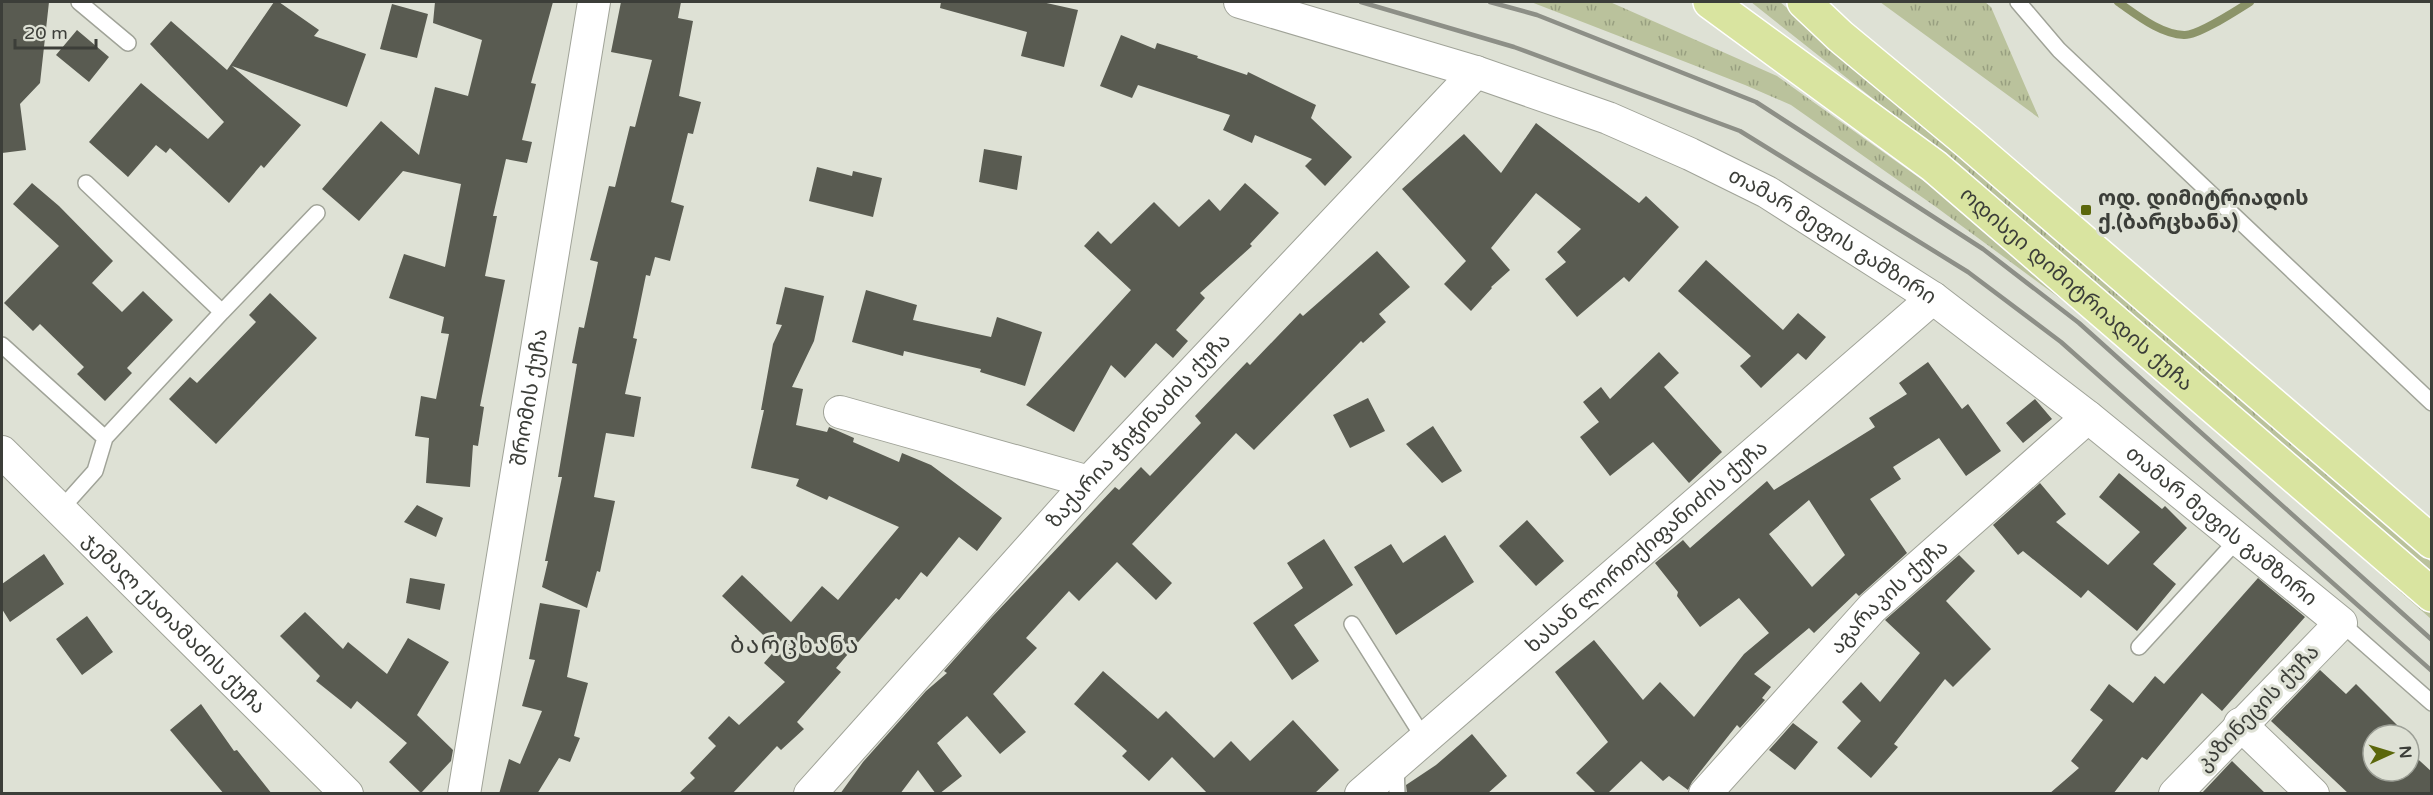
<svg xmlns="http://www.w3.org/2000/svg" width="2433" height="795" viewBox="0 0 2433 795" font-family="'Varela Round','Noto Sans Georgian',sans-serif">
<defs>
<pattern id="grass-tufts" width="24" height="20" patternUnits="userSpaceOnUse" patternTransform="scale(1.5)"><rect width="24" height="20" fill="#bac29c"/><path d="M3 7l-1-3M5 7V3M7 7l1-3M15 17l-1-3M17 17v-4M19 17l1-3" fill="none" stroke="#989f80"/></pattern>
</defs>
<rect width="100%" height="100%" fill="#dee1d5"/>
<path fill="url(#grass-tufts)" d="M1531,2h79l167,74 183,131 471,400v12l-324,-286 -171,-126 -145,-102 -46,-20z
M1751,2h29l651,560v13l-497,-428z
M1880,2h105l6,5 48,111z"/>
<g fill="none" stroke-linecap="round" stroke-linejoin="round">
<path stroke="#8c9469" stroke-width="8" d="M2118,2c19,13 42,32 66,33 14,1 53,-25 66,-33"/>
</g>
<path fill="#595b51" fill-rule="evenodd" d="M2,2h47l-9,81 -20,21 6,46 -24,3z
M274,2h5l40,28 -5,6 52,18 -19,53 -115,-41 69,59 -37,43 -3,-3 -32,38 -59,-55 -4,5 -10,-8 -28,32 -39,-35 52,-59 67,56 16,-17 -74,-78 21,-23 56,49z
M435,2h118l-22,81 5,1 -14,56 10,2 -5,21 -21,-4 -13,57h4l-12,60 20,4 -25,126 4,1 -6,39 -5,-1 -3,42 -44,-4 3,-45 -14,-2 6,-40 15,3 13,-65 -8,-1 3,-16 -55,-19 15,-44 41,13 16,-83 -58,-13 -44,50 -37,-32 59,-68 38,34 16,-68 33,9 14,-56 -49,-17z
M621,2h60l-3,16 15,3 -14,75 22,6 -8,32 -5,-1 -17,69 13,4 -14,55 -15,-4 -5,19 -4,-1 -13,63 4,1 -12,55 16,3 -7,40 -28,-4 -12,64 21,4 -15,71 -3,-1 -10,37 -45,-21 6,-26h-3l17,-84h-4l19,-113 -5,-1 7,-36 5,1 14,-66 -8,-2 19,-74 6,1 15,-61 5,1 17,-67 -41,-8z
M941,2h101l36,8 -14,57 -43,-11 6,-24 -87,-24z
M392,4l36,10 -11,44 -37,-9z
M77,30l32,27 -20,25 -33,-27z
M1121,35l34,14 2,-6 41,13 -1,2 50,17 1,-3 68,33 -5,13 41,39 -27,29 -20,-20 7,-7 -57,-24 -3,8 -29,-13 7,-15 -92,-30 -6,13 -32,-12z
M1536,123l103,80 7,-7 33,31 -50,55 -5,-5 -47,40 -32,-38 21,-17 -9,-10 24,-23 -45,-36 -45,55 19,22 -19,17 1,1 -21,23 -27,-27 22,-23 -64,-72 62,-55 37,39z
M984,149l38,7 -5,34 -38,-8z
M817,167l35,9 1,-5 29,7 -9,39 -64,-16z
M32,183l27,23 54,55 -21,22 30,29 21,-21 30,29 -46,48 5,5 -27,28 -28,-27 7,-7 -44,-43 -7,7 -29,-28 55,-57 -46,-42z
M1245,183l34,30 -29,31 2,2 -52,47 5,5 -29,32 12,11 -15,17 -17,-15 -31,35 -14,-13 -37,67 -48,-27 105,-115 -47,-44 14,-15 13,13 43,-42 25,25 30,-28 11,12z
M1377,251l33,36 -31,27 7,8 -23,21 -2,-2 -107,109 -18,-17 -104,111 40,39 -16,17 -39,-38 -38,39 -10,-10 -43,47 11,10 -44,46 33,38 -26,22 -33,-38 -30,27 25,33 -23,18h-3l-18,-24 -18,24h-60l23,-32 63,-71 21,-18 -3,-2 48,-54 123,-130 4,3 22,-23 9,9 51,-53 -6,-7 52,-54 3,3 50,-52 3,3z
M1706,260l77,70 15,-17 28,24 -20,23 -8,-7 -37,35 -21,-22 11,-10 -73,-65z
M785,287l39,9 -10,45 -22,46 11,2 -7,36 31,7 2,-5 25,11 -1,4 46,20 3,-9 29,12 71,53 -25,33 -18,-14 -32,40 -6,-5 -22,28 -3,-2 -60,70 5,4 -44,50 7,7 -23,21 -4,-4 -45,48h-54l17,-16 -5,-5 26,-27 -8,-8 21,-22 10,9 46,-43 -21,-19 13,-15 -55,-52 20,-21 49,47 31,-36 16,14 61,-73 -70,-31 -2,4 -31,-14 3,-7 -48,-11 13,-58h-3l12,-66 9,-19 -6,-1z
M866,290l51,15 -4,15 78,17 6,-20 45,15 -17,54 -45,-14 1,-3 -77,-18 -1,5 -51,-14z
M270,293l47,45 -101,106 -47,-45 21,-22 7,6 59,-61 -7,-7z
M1659,352l20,21 -15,14 58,65 -33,31 -36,-41 -43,34 -30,-39 19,-15 -16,-20 18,-15 9,12z
M1928,362l34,47 6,-5 33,47 -35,25 -27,-38 -46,29 8,12 -31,20 37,54 -48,43 -3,-3 -42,40 -5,-5 -55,46 17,13 -9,11 3,2 -25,28 -3,-3 -45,57 -4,8 -19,-14 -6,5 -22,-20 -34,33h-10l-21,-21 32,-31 -53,-70 39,-32 49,60 17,-18 34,35 50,-63 25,-21 -30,-35 -39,29 -23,-31 1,-4 -23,-29 28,-23 7,8 77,-67 7,9 101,-63 -6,-9 38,-24 -8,-11zM1809,500l36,55 -33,32 -43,-53z
M1368,398l17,33 -35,17 -17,-33z
M2035,399l17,20 -29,24 -17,-20z
M1433,426l29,45 -20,12 -36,-39z
M2119,473l43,36 3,-3 22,22 -34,36 23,20 -39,47 -49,-41 -7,8 -58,-47 -5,4 -25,-30 47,-42 26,31 -10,8 52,43 32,-33 -41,-35z
M417,505l26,13 -7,19 -32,-15z
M1527,520l37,41 -28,25 -37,-40z
M1445,535l29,47 -78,53 -42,-68 37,-23 12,19z
M1324,539l29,46 -59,40 25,36 -27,19 -39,-57 50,-35 -16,-25z
M44,554l20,30 -54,38 -8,-13v-25z
M1959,555l16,16 -29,30 45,48 -38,38 -8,-8 -51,65 4,3 -27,31 -34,-30 24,-27 -19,-19 19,-20 19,20 40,-49 -35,-33z
M410,578l35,6 -5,26 -34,-7z
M2258,578l47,39 -83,94 -20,-18 -55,67 -5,-3 -29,37h-64l30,-26 -8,-7 32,-41 -13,-10 19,-26 24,19 22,-27 9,8z
M540,603l40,7 -13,67 21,6 -14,53 6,2 -10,24 -11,-4 -22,36h-38l10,-35 11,5 22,-53 -20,-5 13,-46 -6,-1z
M305,612l38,37 5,-7 39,32 21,-36 41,24 -32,53 36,35 -2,11 -30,32 -32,-31 18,-19 -50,-42 -6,8 -35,-28 4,-5 -40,-40z
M87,616l26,36 -31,23 -26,-36z
M2320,670l26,24 10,-10 50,50 -33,1v36h36v-20l23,21v22h-83l-78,-73z
M1103,671l55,48 8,-8 48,47 17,-17 19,20 43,-41 46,50 -25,24h-106l-36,-37 -23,24 -27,-25 5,-5 -53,-47z
M201,704l33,47 3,-1 35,44h-48l-54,-64z
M1793,723l25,19 -23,28 -26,-20z
M1472,734l35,42 -20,18h-80l-1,-9 30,-20z
M2232,761l34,33h-65z"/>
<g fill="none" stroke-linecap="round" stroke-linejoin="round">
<g stroke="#a0a398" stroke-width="18">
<path id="lane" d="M79,2l49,41
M2018,2l41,48 373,353
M222,312l95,-99
M2,345l103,93
M61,509l34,-38 10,-33 117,-126 -136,-129
M2341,623l91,80
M1352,624l73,116
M2139,647l100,-109
M1396,764l1,30"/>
</g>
<g stroke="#a0a398" stroke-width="34">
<g id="street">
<path id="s1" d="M1240,2l236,70 132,46 82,36 77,38 166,106 155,119 253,206 -166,171"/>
<path d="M840,412l249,70"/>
<path id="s2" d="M2,452l345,342"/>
<path d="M2240,724l73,70"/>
<path id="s3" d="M464,794l130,-792"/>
<path id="s4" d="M810,794l279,-312 387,-410"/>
<path id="s5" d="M1361,794l572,-496"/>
<path id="s6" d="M1705,794l167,-186 216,-191"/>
</g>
</g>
<g stroke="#fff" stroke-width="36">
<g id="primary">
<path id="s7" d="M1710,2l224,164 498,429"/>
<path d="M1804,2l36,34 128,106 464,400"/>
</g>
</g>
<use href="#lane" stroke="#fff" stroke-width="15"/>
<use href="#street" stroke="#fff" stroke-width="32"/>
<use href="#primary" stroke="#d9e4a0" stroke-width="33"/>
<path stroke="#8d8f87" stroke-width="4.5" d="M1361,2l153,45 226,84 228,141 93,70 371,329
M1490,2l47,13 219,87 227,147 96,74 353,317"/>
</g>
<rect fill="#5b670b" stroke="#dee1d5" stroke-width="2" x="2080" y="204" width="12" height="12" rx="3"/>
<g text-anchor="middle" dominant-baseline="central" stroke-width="6" stroke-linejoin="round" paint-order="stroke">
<g font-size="21" font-weight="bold" fill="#3c3e39" stroke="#dee1d5" text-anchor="start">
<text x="2098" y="198">ოდ. დიმიტრიადის<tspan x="2098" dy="24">ქ.(ბარცხანა)</tspan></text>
</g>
<g font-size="21" fill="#3c3e39" stroke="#dee1d5">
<text stroke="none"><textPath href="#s1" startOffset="640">თამარ მეფის გამზირი</textPath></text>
<text stroke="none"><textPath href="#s7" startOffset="466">ოდისეი დიმიტრიადის ქუჩა</textPath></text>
<text stroke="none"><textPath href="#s3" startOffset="402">შრომის ქუჩა</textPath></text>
<text stroke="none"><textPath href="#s4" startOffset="490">ზაქარია ჭიჭინაძის ქუჩა</textPath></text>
<text stroke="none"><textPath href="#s1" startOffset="1126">თამარ მეფის გამზირი</textPath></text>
<text stroke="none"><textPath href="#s5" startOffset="378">ხასან ლორთქიფანიძის ქუჩა</textPath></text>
<text stroke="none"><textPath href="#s6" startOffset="270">აგარაკის ქუჩა</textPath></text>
<text stroke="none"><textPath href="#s2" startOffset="243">ჯემალ ქათამაძის ქუჩა</textPath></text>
<text transform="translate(2258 708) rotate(-46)">კაზინეცის ქუჩა</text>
</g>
<g font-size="24" letter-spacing="1.5" fill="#3c3e39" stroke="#dee1d5">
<text x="795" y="645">ბარცხანა</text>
</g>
</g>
<rect width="2433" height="795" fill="none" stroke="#3c3e39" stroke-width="6"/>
<g transform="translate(2391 753) rotate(86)"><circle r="28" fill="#dee1d5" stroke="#9da097" stroke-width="1.5"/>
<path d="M0-4.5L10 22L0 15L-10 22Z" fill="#5b670b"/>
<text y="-9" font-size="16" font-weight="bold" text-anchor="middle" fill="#3c3e39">N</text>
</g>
<path d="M15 39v9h81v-9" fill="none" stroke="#3c3e39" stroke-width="3"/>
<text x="24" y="39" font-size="18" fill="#3c3e39" stroke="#dee1d5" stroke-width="4.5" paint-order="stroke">20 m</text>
</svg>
